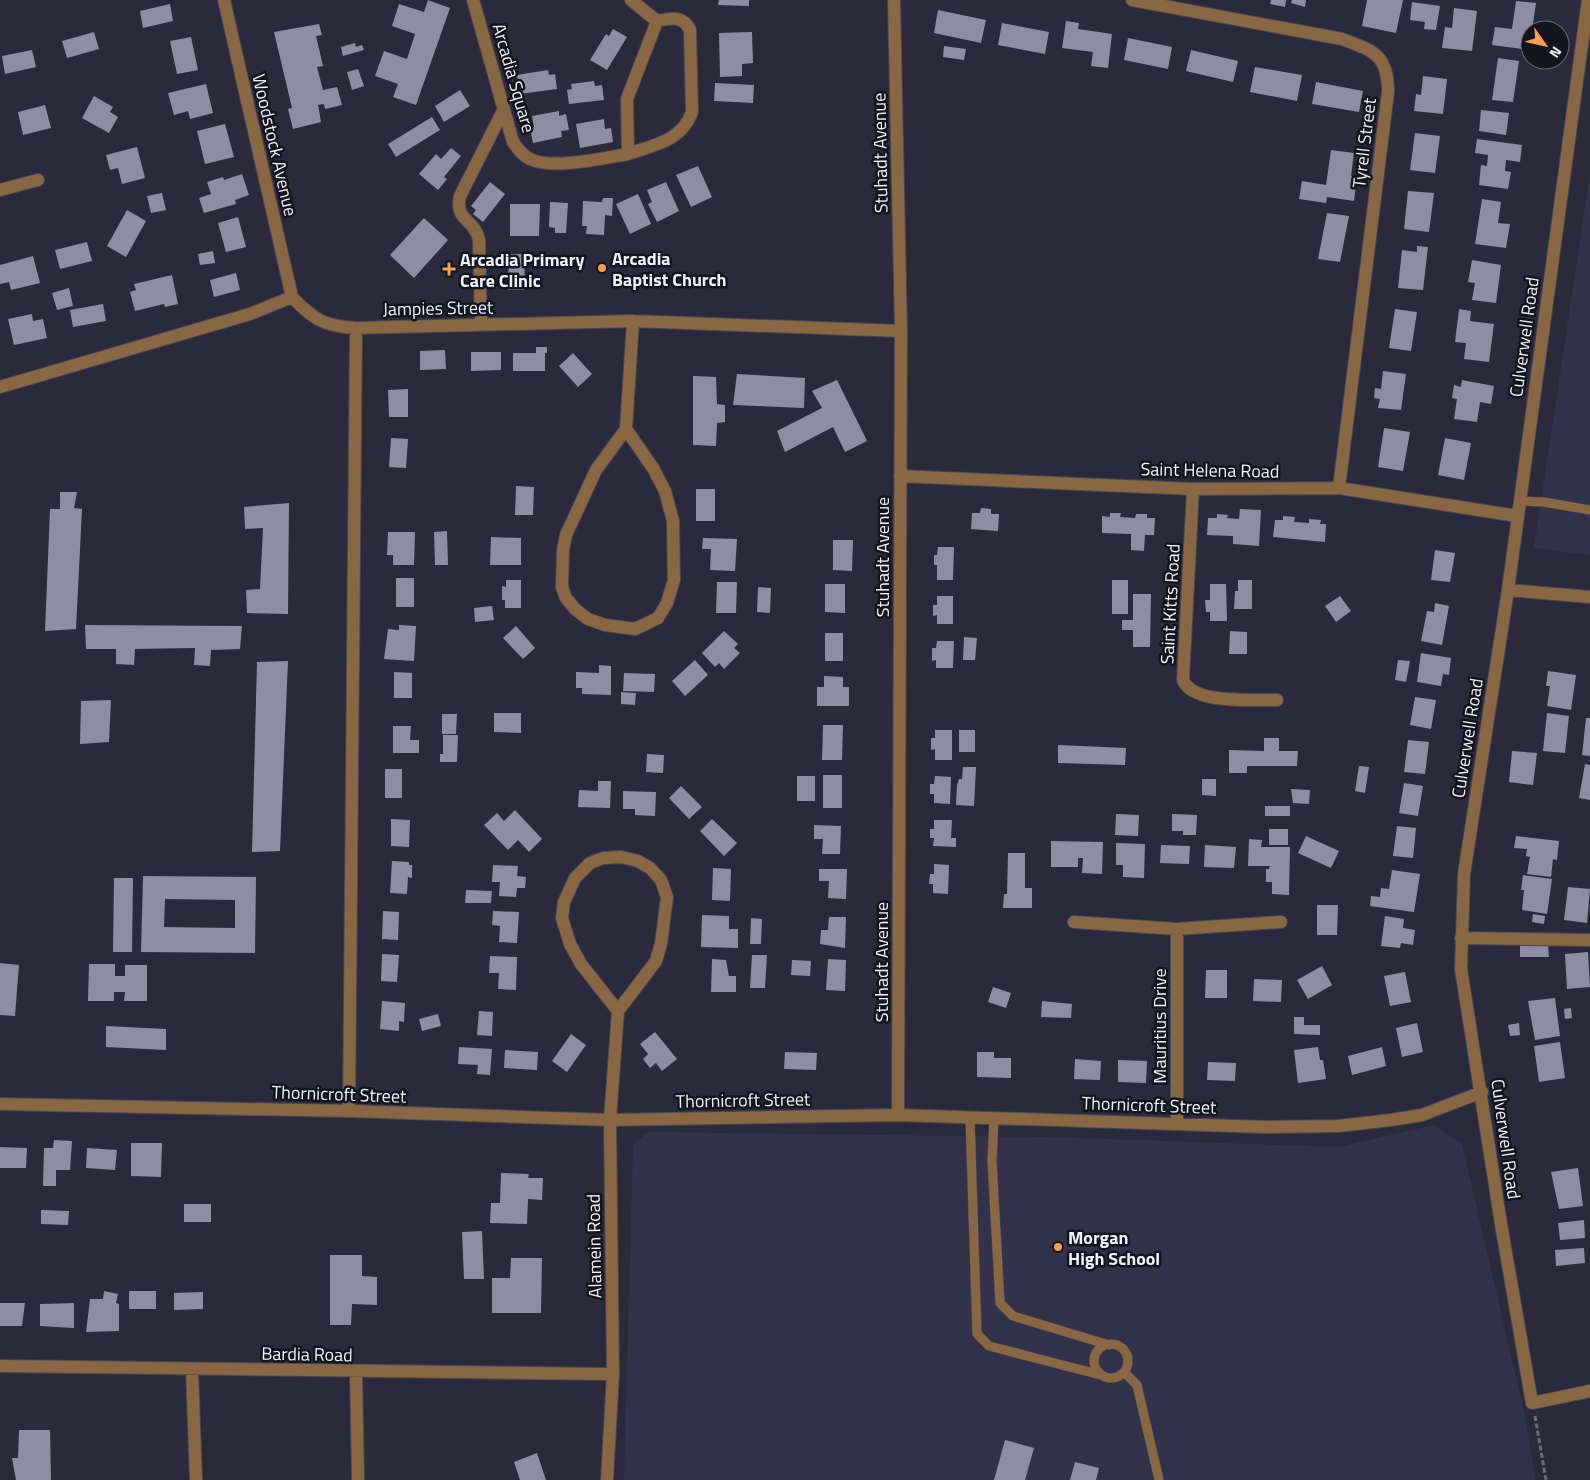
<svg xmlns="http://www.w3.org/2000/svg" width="1590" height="1480" viewBox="0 0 1590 1480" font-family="'Titillium Web',sans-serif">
<rect width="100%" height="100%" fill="#2b2a3d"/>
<path fill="#33324b" d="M1590,174v381l-56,-7z
M1434,1125l28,19 64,276 10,60h-912l9,-335 15,-13 400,5 291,10z"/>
<path fill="#8e8da4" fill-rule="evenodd" d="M428,0l22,8 -34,97 -23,-8 5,-13 -23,-8 9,-25 23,8 8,-25 -23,-8 7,-22 25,8z
M719,0h30v6l-31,-1z
M1271,0h15l-1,7 -15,-3z
M1292,0h14l-1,7 -14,-4z
M1367,0h36l-7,33 -34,-7z
M1516,1l20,2 -4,27h-2v20l-38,-5 3,-18 17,2z
M1412,2l28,4 -4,24 -12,-1 1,-7 -15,-2z
M170,4l3,17 -30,7 -3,-17z
M1454,8l23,3 -5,40 -30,-3 3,-21 7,1z
M938,10l48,10 -5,23 -47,-10z
M1066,21l13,2 -1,6 34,5 -4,34 -17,-2 2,-14 -31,-4z
M1002,23l47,9 -4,22 -47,-9z
M319,24l3,11 -6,1 7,30 -6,1 6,23 14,-3 5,18 -17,4 -1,-5 -6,1 3,17 -28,7 -5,-20 4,-1 -18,-76z
M613,29l14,8 -20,33 -17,-10 16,-26 3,2z
M94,32l5,17 -32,9 -5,-17z
M752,32l1,31 -11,1v12l-22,1 -1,-44z
M191,37l7,33 -21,4 -7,-33z
M1128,38l44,9 -4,22 -44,-9z
M355,43l1,4 6,-2 2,5 -21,6 -2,-9z
M944,46l22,3 -2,11 -21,-3z
M32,50l4,17 -31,7 -3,-18z
M1191,50l47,11 -5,21 -47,-11z
M1498,58l21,3 -6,41 -21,-2z
M1255,67l47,8 -5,26 -47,-9z
M358,69l6,17 -12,4 -5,-18z
M548,70l1,5 6,-1 2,15 -37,5 -3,-19z
M1423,76l24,3 -4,35 -29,-3 2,-17 5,1z
M594,81l1,5 7,-1 2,15 -35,4 -2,-14 5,-1 -1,-5z
M1316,82l47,9 -4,21 -47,-8z
M715,83l39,2 -1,18 -39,-2z
M206,84l7,29 -23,6 -2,-8 -14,4 -6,-22z
M460,90l10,16 -26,16 -9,-16z
M94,96l19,11 -3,5 8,5 -9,16 -27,-15z
M45,105l6,23 -28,7 -5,-23z
M1481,110l28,3 -3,22 -27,-4z
M559,111v5l7,-2 3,16 -8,1 1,6 -29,6 -3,-15 4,-1 -2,-11z
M432,117l8,13 -44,27 -8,-13z
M604,119l1,10 6,-1 2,14 -33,6 -4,-24z
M225,124l9,33 -29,7 -8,-33z
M1415,133l25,3 -5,37 -25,-3z
M1477,139l45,6 -2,17 -14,-2 -1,11 6,1 -3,17 -29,-4 2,-20 6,1 1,-11 -13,-2z
M137,147l8,31 -23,6 -4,-16 -8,2 -4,-15z
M451,148l10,8 -17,21 3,2 -9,11 -19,-16 17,-20 5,5z
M1331,150l23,3 -3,23 6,1 -3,24 -27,-4 -1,6 -27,-4 3,-18 24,4z
M698,166l14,31 -21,10 -15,-32z
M242,174l7,21 -14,5 1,4 -32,9 -5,-15 12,-4 -4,-12 16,-5 1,3z
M490,182l15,12 -22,28 -10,-8 3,-4 -5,-4z
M666,182l13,29 -22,11 -9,-18 4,-2 -5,-12z
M1408,191l26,2 -5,39 -25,-3z
M162,193l4,17 -15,3 -4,-17z
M638,194l13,30 -21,10 -14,-30z
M603,198h10l-1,18 -7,-1 -1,20 -18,-1 1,-8h-5l1,-25 19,1z
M1482,199l19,3 -3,21 12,1 -4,24 -31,-4z
M550,202l18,1 -2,30h-11v-5l-6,-1z
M510,204h30l-1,32h-29z
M127,210l19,11 -20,36 -19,-11z
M1327,213l22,3 -9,46 -22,-3z
M238,217l8,30 -20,5 -8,-29z
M424,218l24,22 -34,38 -24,-23z
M87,242l5,19 -32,8 -5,-19z
M1417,246l11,1 -5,43 -25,-2 4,-38 15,2z
M213,251l2,12 -15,2 -2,-11z
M509,254h16l-1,36h-16z
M33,256l7,27 -29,7 -2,-8 -9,2v-19z
M1472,260l29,5 -5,38 -24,-3 3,-17 -7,-1z
M236,273l4,17 -26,7 -4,-17z
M172,275l6,29 -13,3 -1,-3 -29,7 -5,-19 6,-2 -2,-6z
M69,288l4,18 -16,4 -5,-17z
M103,304l3,17 -33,6 -3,-17z
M1395,309l22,3 -6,39 -22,-3z
M1459,309l12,2 -1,10 24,3 -5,38 -25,-3 2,-16 -11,-1z
M32,314l1,7 10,-2 4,19 -33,7 -6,-26z
M536,347h11v6h-2v18h-32v-18h23z
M445,350l1,19 -26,1v-19z
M471,352h30v18l-30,1z
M573,353l19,21 -14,13 -19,-21z
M1383,371l23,3 -5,36 -23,-2 2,-9 -6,-1 1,-10 6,1z
M737,374l68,4 -1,30 -71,-3z
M693,376l23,1 1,27 8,1v17l-8,1 -1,23 -23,-1z
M837,380l30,61 -22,11 -12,-25 -48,25 -8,-21 45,-23 -10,-17z
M1462,380l32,6 -3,18 -11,-2 -3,20 -23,-3 3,-20 -5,-1 2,-13 7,2z
M408,389v28h-19l-1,-27z
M1384,428l26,4 -7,39 -25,-4z
M391,438l17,1 -2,29 -17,-1z
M1445,438l26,5 -7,37 -26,-5z
M516,486l18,1 -1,28h-18z
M696,489h19v32h-19z
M60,492h17l-3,16 8,1 -6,120 -31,2 5,-122h10z
M289,503l-1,111 -41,-1 -1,-23 14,-1 3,-61 -18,1 -1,-22z
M981,508l10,1v5h8l-1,17 -27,-2 1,-16h8z
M1240,509l21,1 -2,36 -26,-2v-8l-26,-1 1,-17h9v-4l11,1 -1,3 12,1z
M1110,513h11l-1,4 15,1 1,-4h11v4h8l-1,17h-9l-1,16 -13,-1v-16l-29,-1v-17l8,1z
M1283,516l12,1 -1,5 15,1v-4l12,1 -1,4h6l-1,18 -52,-5 2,-17h8z
M447,531l1,34h-13l-1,-33z
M388,532h27l-1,33h-21v-10h-6z
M491,537l30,1v27h-31z
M703,538l34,1 -2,32 -25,-1 1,-21h-9z
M833,540h20l-1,31 -19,-1z
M938,547h16l-1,33h-16v-15h-3v-10h3z
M1435,550l20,3 -5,29 -19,-2z
M396,578h18v29h-18z
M506,580h15v28h-16v-8h-3v-14l4,1z
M1112,580h16v34h-16z
M1238,580h14v29h-18l1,-18h3z
M717,582h20l-1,31h-20z
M825,584h20v29l-20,-1z
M1210,584h16l1,37h-17v-9h-4l-1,-12h5z
M758,587l13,1 -1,25 -13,-1z
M1133,594h18l-1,53h-17v-17h-11v-10h11z
M937,596h16v28h-16v-9l-4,1v-11h4z
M1340,596l11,15 -15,11 -11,-16z
M1435,603l14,3 -7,39 -21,-4 6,-30 7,1z
M492,606l2,14 -19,2 -1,-14z
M85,625l157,1 -2,23 -29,1 -1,16 -16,-1 1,-17 -60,1 -1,16 -18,-1v-15h-30z
M399,625l17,1 -2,35 -30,-2 4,-30 11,1z
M516,626l19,22 -12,11 -20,-21z
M724,631l14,13 -4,4 6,5 -16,16 -5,-6 -4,4 -13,-14z
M1230,631l17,1v22h-18z
M825,633h18v28h-18z
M964,637l13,1 -2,22h-12z
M937,641h17l-1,27h-17v-8l-4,1v-13h4z
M1421,653l30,5 -2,17 -6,-1 -2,12 -24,-4z
M695,660l13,15 -23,21 -13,-15z
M1398,660l12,1 -4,21 -11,-2z
M288,661l-8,190 -28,1 5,-190z
M599,665l12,1v29l-29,-1v-6h-6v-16l23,1z
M1548,671l28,4 -5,35 -24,-4 3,-20h-4z
M394,672l18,1v25h-18z
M624,673l31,1 -1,18 -31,-1z
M824,676l19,1v10h6v19h-32v-19h7z
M621,692l15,1 -1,12 -14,-1z
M1415,697l21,3 -5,29 -21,-4z
M111,700l-2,42 -29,2 1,-43z
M494,713h27v20l-27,-1z
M1547,713l22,3 -4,37 -22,-2z
M442,714h15l-1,20h-14z
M1586,718h4v38l-8,-1z
M823,725h20l-1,35h-20z
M393,726h18l-1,14h9v13h-26z
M935,730h17v30h-17v-11l-4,1v-12h4z
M959,730h16v22h-16z
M443,735h15l-1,27h-17v-8h3z
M1264,738h15v13h19l-1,15h-50v7h-18v-23l35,1z
M1408,740l21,2 -4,32 -21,-2z
M1058,745l68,3 -1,17 -67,-2z
M1512,751l25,2 -4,32 -24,-3z
M647,754l17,1 -1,18 -17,-1z
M1585,764l5,1v35l-11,-2z
M1359,766l10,1 -4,26 -10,-2z
M963,767h13l-2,39 -18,-1 1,-20 2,-6h3z
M385,769h17v29h-17z
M823,775h19v33h-19z
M797,776h18v25h-18z
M935,776l16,1 -1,27 -16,-1v-9h-4v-10h4z
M1202,779h14v17l-14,-1z
M598,781h13l-1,27 -32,-1 1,-17 19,1z
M1404,783l19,3 -5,30 -19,-3z
M681,786l21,21 -13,12 -20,-21z
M1291,789l19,1 -1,14 -16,-1z
M623,791l33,1 -1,24 -20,-1v-6h-12z
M1265,806h25v10h-25z
M515,810l27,29 -13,13 -11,-12 -10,10 -24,-25 13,-12 7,8z
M1116,814l23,1 -1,21 -23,-1z
M1172,814l25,1 -1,20h-13v-4h-11z
M391,819l19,1 -1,27 -18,-1z
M712,819l25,24 -13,13 -24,-25z
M934,820h18l-1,18h5v9l-23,-1 1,-8h-4v-9h4z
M814,825l27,1 -1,28h-18l1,-15h-9z
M1397,826l19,2 -3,30 -20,-2z
M1269,829h19v16h-19z
M1306,836l33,15 -8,17 -33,-15z
M1516,836l43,5 -2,19 -4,-1 -2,18 -24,-3 3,-17 -4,-1 1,-7 -13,-1z
M1249,839l13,1 -1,7h29l-1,48 -17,-1v-12h-6v-13h3l1,-3h-22z
M1051,841l52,1 -1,32 -20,-1 1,-15h-5v9h-27z
M1116,843l29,1 -1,34 -21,-1v-12h-7z
M1161,845l29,1 -1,18 -29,-1z
M1205,845l31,2 -2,21 -30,-1z
M1008,853h17v35h7v20h-29l1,-14h3z
M392,861l17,1v3h3v13l-4,-1 -1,17 -17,-1z
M934,864l15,1 -1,29 -15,-1v-9h-4l1,-10h4z
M493,865l25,1 -1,10 9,1 -1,11h-8l-1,9 -17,-1 1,-14h-8z
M713,868l18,1 -1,32 -18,-1z
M819,869h28l-1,30 -18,-1 1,-17h-10z
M1392,870l28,4 -6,38 -44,-6 1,-10 9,1 1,-9 8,1z
M1523,875l29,4 -5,35 -25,-4 2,-20h-3z
M143,876l113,1 -1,76 -114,-1zM165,899l70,1v28l-71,-1z
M114,878h19l-1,74h-19z
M1568,887l22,2 -3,34 -23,-3z
M466,890l26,1 -1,12h-26z
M1317,905h21l-1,30h-20z
M383,911l16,1 -1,28 -16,-1z
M493,911l26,1 -2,31 -18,-1 1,-16 -8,-1z
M1533,914l12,2 -1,8 -12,-2z
M702,915l27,1v13h9v19l-37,-1z
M1385,916l19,3 -1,9 12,2 -2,15 -12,-2 -1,5 -19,-2z
M829,917h17l-1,31 -25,-4 1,-14h7z
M751,918l11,1 -1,25h-11z
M1548,945l1,12h-29v-11z
M1588,952l2,35 -23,2 -2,-35z
M382,954l17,1 -2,27 -16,-1z
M752,955h15l-2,33h-15z
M490,956l27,1 -1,33 -18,-1 1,-16h-10z
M712,959l14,1 3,16h7v16h-25z
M828,959l18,1 -1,31 -19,-1z
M792,960l19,1 -1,15 -19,-1z
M0,963l19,2 -4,51 -15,-1z
M89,964h26v12h10v-11h22v36h-23l1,-9h-11v9h-26z
M1322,966l10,19 -24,14 -11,-19z
M1206,970h21v28h-22z
M1405,972l6,30 -21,4 -6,-30z
M1254,979l28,1 -1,22 -28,-1z
M993,987l18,6 -5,15 -18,-6z
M1555,998l5,38 -25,4 -7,-39z
M382,1001l23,2 -1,19 -5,-1v10l-19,-2z
M1042,1001l30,3 -1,14 -30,-1z
M1571,1008l1,10 -7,1 -1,-10z
M479,1011l14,1 -1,24 -15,-1z
M438,1014l3,12 -19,5 -3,-12z
M1294,1017h10v8h16v10l-26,-1z
M1417,1023l6,29 -21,5 -6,-29z
M1519,1023l1,12 -10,1 -2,-11z
M106,1026l60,3v21l-60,-3z
M655,1032l22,27 -15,12 -6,-8 -6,5 -7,-9 5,-5 -8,-10z
M571,1034l15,11 -19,27 -15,-11z
M1560,1042l5,36 -26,4 -5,-36z
M459,1047l33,2 -2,26 -13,-1 1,-9 -20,-1z
M1318,1047l2,13h3l3,19 -28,4 -4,-33z
M1382,1047l4,19 -34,9 -4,-19z
M505,1050l33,2 -1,18 -33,-2z
M785,1052l32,1 -1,17 -32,-1z
M977,1052h17v6h17v20l-34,-1z
M1075,1059l26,2 -1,19 -26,-1z
M1118,1060l29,1 -1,22 -28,-1z
M1208,1062l28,1 -1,18 -28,-1z
M54,1140l18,1 -2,29h-14v16h-13l1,-38h9z
M131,1143h31l-1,34 -30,-1z
M0,1147l27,1 -1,20h-26z
M87,1148l30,2 -2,20 -29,-2z
M1578,1168l5,38 -24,3 -8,-37z
M501,1173l28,1 -1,4h15l-1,22 -14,-1 -1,25 -37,-1 1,-20h9z
M184,1204h27v18h-27z
M41,1210l28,1 -1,14 -27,-1z
M1584,1220l1,18 -25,2 -2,-17z
M482,1231l2,48h-20l-2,-47z
M1584,1248l1,15 -29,3 -1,-16z
M330,1255h32v21l15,1v28l-25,-1 -1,21h-21z
M511,1258h31l-1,55h-49v-35h18z
M104,1291l14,3 -2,9 3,1v27l-33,1 4,-33h13z
M129,1291h27v18h-27z
M203,1292v17l-29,1v-17z
M0,1303h25l-3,23h-22z
M74,1303v25l-34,-2v-22z
M19,1430h31l1,50h-35l-4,-22h6z
M1005,1440l29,8 -9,32h-31z
M537,1453l9,27h-26l-6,-18z
M1075,1462l24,6 -3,12h-26z"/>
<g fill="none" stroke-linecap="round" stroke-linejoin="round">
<g stroke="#474658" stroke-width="10">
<path id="lane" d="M1519,501l25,1 46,8
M970,1118l7,216 12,12 112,29
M994,1118l-2,43 8,142 13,13 96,29
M1094 1361a17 17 0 1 1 34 0a17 17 0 1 1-34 0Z
M1124,1372l13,13 22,95"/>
</g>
<g stroke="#474658" stroke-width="14">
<path id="street" d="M224,0l68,297
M473,0l40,142c5,7 9,13 17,17 23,11 73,-1 98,-5l-1,-55 30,-78 -26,-21
M894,0l7,331 -3,784
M1132,0l210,39c32,12 46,16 46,53l-49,396
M1588,0l-80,590 -44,284 -3,95 40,255 31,179 58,-12
M628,154c26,-9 54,-13 64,-42l-2,-82c-7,-15 -19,-12 -33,-9
M0,190l38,-10
M481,325l-2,-85c-4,-21 -25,-19 -19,-44l44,-87
M0,387l250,-73 42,-17c22,23 32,29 64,31l277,-7 268,10
M626,429l-30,41 -30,65 -3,15 -1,37 4,11 9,11 13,10 17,6 30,4 23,-11 9,-15 7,-23 -1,-59 -8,-30 -12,-23 -27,-39 7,-108
M900,476l293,13 146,-1 178,28
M1193,489l-10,191c10,25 70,19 94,20
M1508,590l82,7
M1074,922l103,7 104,-7
M1461,938l129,2
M0,1104l349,7 261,9 288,-5 367,12 73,-1 53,-6 31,-5 60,-23
M349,1111l7,-783
M1177,1123v-194
M0,1366l613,8
M192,1370l4,110
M356,1372l2,108
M607,1480l6,-106 -3,-254 8,-109 38,-50 5,-17 6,-47 -6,-17 -11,-12 -12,-7 -17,-4 -18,1 -13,5 -15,15 -11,24 -2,16 8,26 11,20 37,47"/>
</g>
<path stroke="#6d6c7d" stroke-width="3" stroke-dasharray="5 2.5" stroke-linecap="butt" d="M1535,1416l11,64"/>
<use href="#lane" stroke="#896743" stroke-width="9"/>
<use href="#street" stroke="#896743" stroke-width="12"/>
</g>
<g fill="#fa9f4f" stroke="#14141c" stroke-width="2">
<circle cx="602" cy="268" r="5"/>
<path d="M446.5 261.5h5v5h5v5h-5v5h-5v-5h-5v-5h5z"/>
<circle cx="1058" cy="1247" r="5"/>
</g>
<g text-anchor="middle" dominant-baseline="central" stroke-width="5" stroke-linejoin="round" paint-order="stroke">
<g font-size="18" fill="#f1f1fe" stroke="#14141c">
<text transform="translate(514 78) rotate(74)">Arcadia Square</text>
<text transform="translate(1364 143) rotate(-83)">Tyrell Street</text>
<text transform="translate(275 145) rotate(77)">Woodstock Avenue</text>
<text transform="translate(880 153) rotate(-91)">Stuhadt Avenue</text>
<text transform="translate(438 308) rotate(-1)">Jampies Street</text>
<text transform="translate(1524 337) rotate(-82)">Culverwell Road</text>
<text transform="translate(1210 470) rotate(1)">Saint Helena Road</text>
<text transform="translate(882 557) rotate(-90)">Stuhadt Avenue</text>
<text transform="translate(1170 604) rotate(-87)">Saint Kitts Road</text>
<text transform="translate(1467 738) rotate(-81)">Culverwell Road</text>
<text transform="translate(881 962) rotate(-90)">Stuhadt Avenue</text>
<text transform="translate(1159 1026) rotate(-90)">Mauritius Drive</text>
<text transform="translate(339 1094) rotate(2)">Thornicroft Street</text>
<text transform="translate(743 1100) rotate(-1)">Thornicroft Street</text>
<text transform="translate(1149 1105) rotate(2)">Thornicroft Street</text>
<text transform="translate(1506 1139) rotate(82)">Culverwell Road</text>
<text transform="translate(594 1246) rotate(-91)">Alamein Road</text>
<text transform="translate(307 1354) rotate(1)">Bardia Road</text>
</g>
<g font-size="18" font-weight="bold" fill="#f1f1fe" stroke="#14141c" text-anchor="start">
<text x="612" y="258">Arcadia<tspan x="612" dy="21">Baptist Church</tspan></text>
<text x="460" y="259">Arcadia Primary<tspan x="460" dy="21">Care Clinic</tspan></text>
<text x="1068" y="1237">Morgan<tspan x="1068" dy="21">High School</tspan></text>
</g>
</g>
<g transform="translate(1545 45) rotate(124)"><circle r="24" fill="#14141c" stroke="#6c6c76"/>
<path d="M0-4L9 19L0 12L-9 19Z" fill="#fa9f4f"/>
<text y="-8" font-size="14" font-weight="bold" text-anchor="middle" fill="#f1f1fe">N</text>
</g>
</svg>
